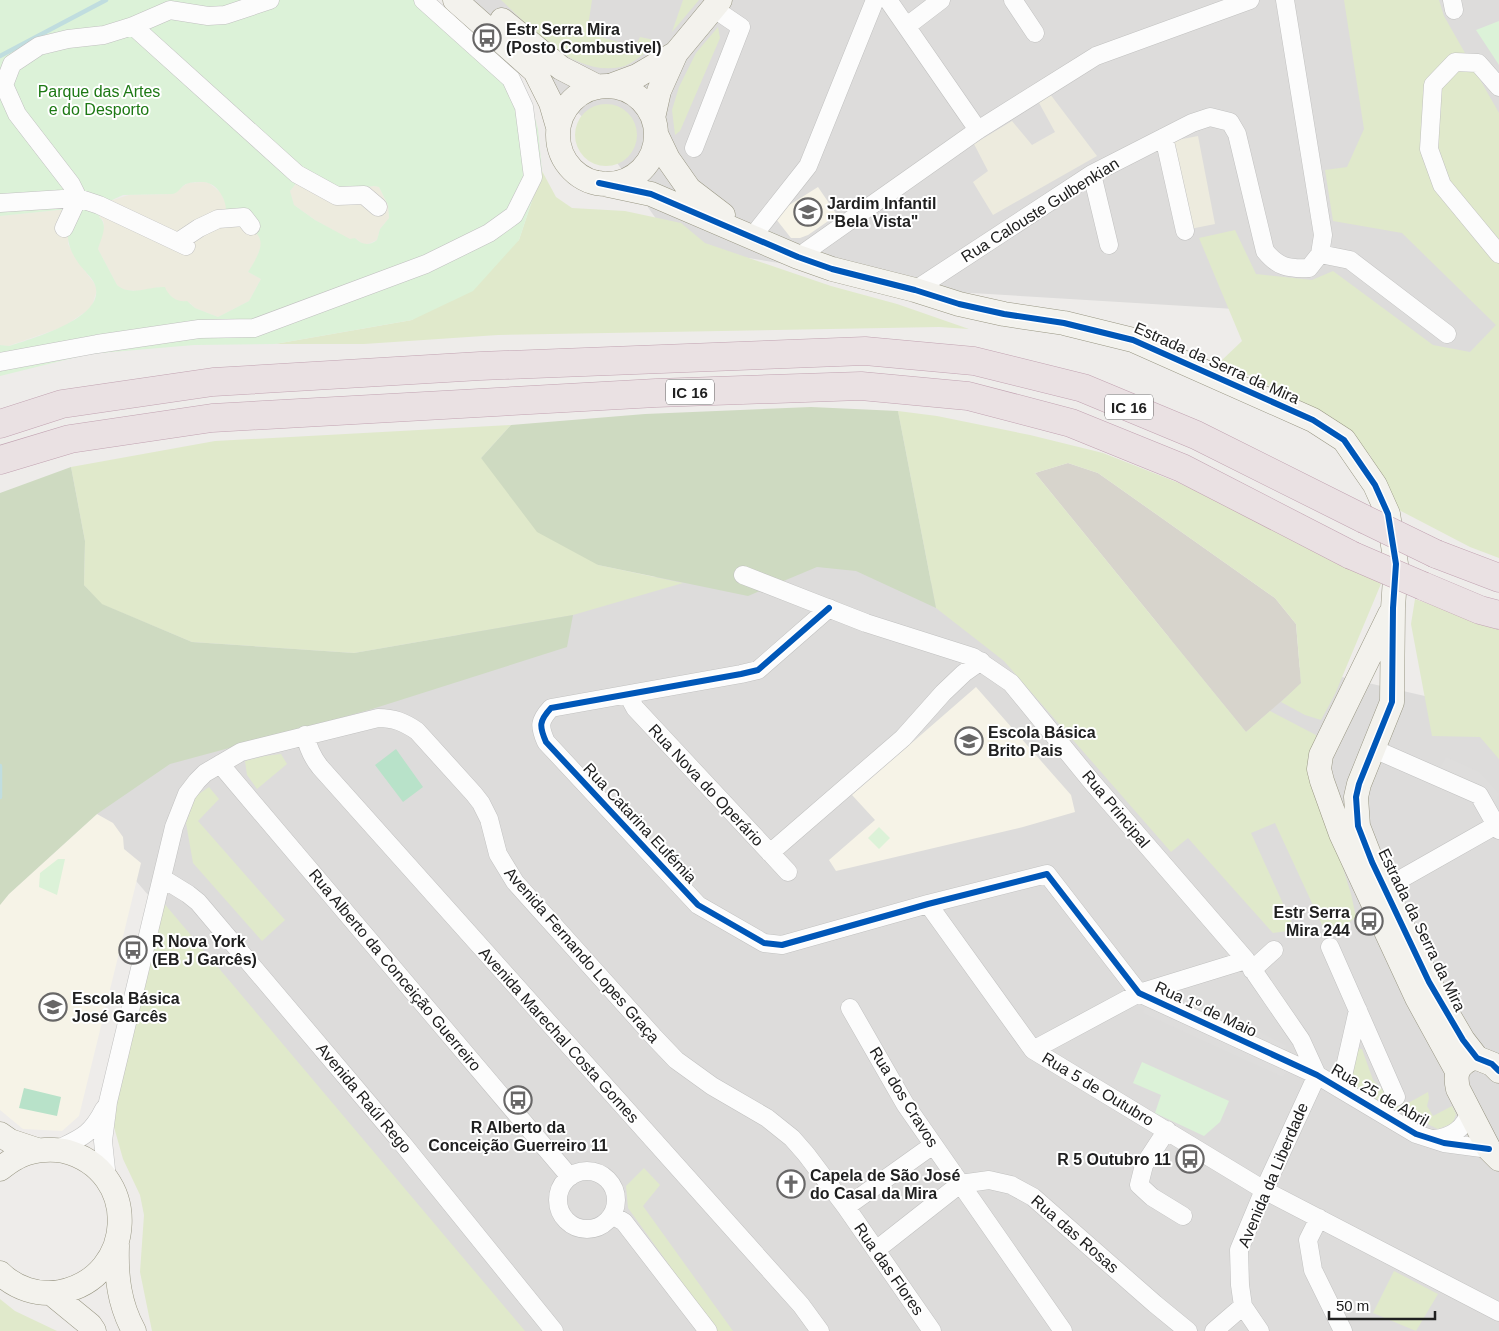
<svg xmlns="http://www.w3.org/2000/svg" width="1499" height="1331" viewBox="0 0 1499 1331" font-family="Arial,sans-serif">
<rect width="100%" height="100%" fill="#eeecea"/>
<path fill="#dddcdb" d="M456,0h1043v414l-231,-103 -313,-19 -280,-46 -85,-122z
M826,559l673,154v618h-975l-425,-493 -4,-45 480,-208z"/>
<path fill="#f6f3e7" d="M818,187l19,28 -29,20 -8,3h-9l-15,-19 7,-10z
M976,687l95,108 4,17 -52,15 -187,44 -7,-11 46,-40 -23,-25z
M97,814l16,9 10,14 1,12 17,14 -62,253 -17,15 -39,-2 -23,-19v-205l9,-11z"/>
<path fill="#d7d4cc" d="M1068,463l30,10 177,125 21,26 5,60 -55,48 -211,-259z"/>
<path fill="#edebde" d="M1050,94l47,62 -104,59 -20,-33 15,-11 -14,-27 38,-23 20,24 23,-13 -17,-31z
M1198,136l17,88 -25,5 -18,-88z
M304,174l40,16 30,-4 5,1 9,18 1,13 -9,11 -3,11 -9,4h-5l-8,-6 -5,2 -35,-20 -21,-15 -4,-14z
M204,182l5,1 12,10 6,13 -1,10 31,16 4,9v5l-5,14 -8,12 13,7 -12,22 -31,16 -23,-9 -5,-5 -13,-2 -18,-14 -19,4 -15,-1 -5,-2 -3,-3 -19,-36 6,-25 -1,-4 -4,-3 11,-16 19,-6 43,-1 16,-11z
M68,209v35l10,18 16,21 2,5v5l-4,13 -4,4 -25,17 -55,19 -8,-1v-129z"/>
<path fill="#e0e9cb" d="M501,0h91l-5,33 48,14 5,-10 19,4c-9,8 -27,24 -38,26 -48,10 -89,-39 -120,-67z
M683,0h16l-27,32z
M1344,0h95l5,16 55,97v445l-29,-11 -71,-37 -29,-55 -37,-37 -112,-57 21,-20 -43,-103 36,-8 21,44 56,6 21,-9 100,74 37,7 26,-27 -94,-92 -69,-12 -8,-51 22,-3 17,-38z
M718,27l2,11 -40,93 -5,4 -3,-25 7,-23 17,-34z
M575 135a31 31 0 1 1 62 0a31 31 0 1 1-62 0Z
M542,171l14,26 16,11 53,3 56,12 24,20 126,43 66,18 72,25 -30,-2 -441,8 -134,9h-89l137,-24 107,-80z
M898,411l39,5 93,19 73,18 76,30 204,96 -48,115 -14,26 -16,-5 -24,-13 20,-19 -5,-59 -21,-26 -177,-125 -30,-10 -33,10 211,259 24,-21 46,24 -4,33 39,126 5,23 -22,17 -10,-5 -49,-106 -24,10 44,97 -22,3 -85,-95 -17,14 -167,-191 -68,-53z
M511,425l-30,33 117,107 85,18 -110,32 -219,38 -162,-11 -91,-38 -17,-19 1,-44 -14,-74 144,-26z
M1415,599l84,30v130l-19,-22 -48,-1 -21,-112z
M281,754l6,10 -30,25 -10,-14 -2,-14 20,-5z
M209,787l10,12 -21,22 87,99 -23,21 -69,-78 -7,-40 10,-27z
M162,901l363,430h-373l-12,-59 4,-57 -4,-20 -17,-36 -11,-39z
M1356,1049h6l11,31 23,23 14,-1 18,-10 1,6 -2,8 6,10 19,-10 4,8 -3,9 -15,6 -88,-41z
M644,1168l16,17 -17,21 90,125h-16l-89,-123 -2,-22z
M1394,1271l44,23 -22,37 -43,-18z
M0,1299l15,12 42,20h-57z"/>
<path fill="#cedac1" d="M811,407l87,4 38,197 -80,-37 -39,-4 -69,29 -150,-31 -61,-33 -56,-74 30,-33 134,-11z
M71,467l14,74 -1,44 18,19 90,38 162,11 219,-38 -6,32 -198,63 -199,54 -73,50 -88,80 -9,11v-412z"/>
<path fill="#dcf2d8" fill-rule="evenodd" d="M0,0h432l99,104 7,25 4,42 -23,69 -46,51 -61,29 -137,24 -81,1 -105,9 -89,22v-31l9,1c21,-7 98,-28 86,-61 -3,-8 -11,-14 -16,-21 -14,-20 -12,-31 -11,-55l-68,7zM303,175l41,15 30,-4 5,1 9,18 1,13 -9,11 -3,11c-8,6 -15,5 -22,-2l-5,1 -35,-19 -21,-15 -4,-14zM204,182c15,2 24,20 22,34 34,17 46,19 22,56l13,7 -12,22 -31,16 -23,-9 -8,-7c-9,2 -19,-5 -22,-14 -16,-1 -34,10 -48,-2l-19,-36c3,-10 11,-25 1,-32l11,-16 13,-6 49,-1c7,-1 8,-7 14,-10 5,-2 12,-2 18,-2z
M1499,21v44l-23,-35z
M879,827l11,11 -11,11 -11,-11z
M58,859h7l-8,36 -18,-8 1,-14z
M1142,1062l87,39 -9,21 -16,14 -49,-23 6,-18 -28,-12z"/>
<path fill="#b8e2c9" d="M396,749l27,38 -20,15 -28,-37z
M24,1088l37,9 -4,19 -38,-8z"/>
<path fill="#dedddc" d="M1446,757l33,15 20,22 -4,9 -22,-21 -32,-15z
M1187,996l100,50 -4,7 -101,-47z
M1145,1007l142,63 -4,7 -140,-64z"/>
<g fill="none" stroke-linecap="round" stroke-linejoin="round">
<path stroke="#c0dddf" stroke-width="4.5" d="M0,56l106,-56
M0,766v31"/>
<g stroke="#c1c1c0" stroke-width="19">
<path id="street" d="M888,0l90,130
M1013,0l22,33
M1285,0l38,235 -3,19
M1452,0l2,10
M133,26l164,148 40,22 27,-1 14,12
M907,26l34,-26
M1499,87l-21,-24 -23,-1 -22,23 -4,64 13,36 57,69
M1164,137l21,94
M694,148l47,-121 -28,-19
M1092,174l17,71
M0,203l78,-5 -7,-14 -54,-70 -13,-29 8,-21 27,-18 29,-7 36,-4 29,-9 37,-16 38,6 17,-1 45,-15
M64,228l14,-30 21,7 87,41
M752,237l56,-71 67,-166
M178,242l21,-14 19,-9 26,-2 7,9
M1320,254l30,6 97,74
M798,257l180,-127 118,-74 154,-56
M915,290l177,-116 100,-51 18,-6 20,5 7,12 28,117c13,16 23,18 44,17l11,-14
M0,362l97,-18 102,-15 55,-1 172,-64 63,-31 25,-18 19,-38 -9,-70 -13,-28 -88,-79
M743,575l123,48 107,34 38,26 81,99 154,178 55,80 16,35
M829,608l-71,62 -17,4 -190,34c-12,13 -12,18 -5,34l152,163 66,38 18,2 146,-41 119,-30 92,119 178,82 99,59 28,9 45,6
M628,695l7,13 153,164
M305,735c3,13 7,22 15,32l481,538 19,26
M1374,749l105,46 17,30
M220,764l350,413
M770,853l133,-115 40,-45 21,-20 17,-12
M162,878l26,16 10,8 204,241 152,188
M1385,888l111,-63 3,5
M928,904l105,146 231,140 235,122
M1330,947l66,150
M1252,970l22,-20
M850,1008l55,96 158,227
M1033,1050l106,-57 107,-33
M1340,1089l18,-79
M1167,1130l-23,35 -5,20 13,12 31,19
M1434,1139c17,-1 31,-11 36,-28
M56,1150c25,-12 35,-15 48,-41
M558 1200a29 29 0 1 1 58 0a29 29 0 1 1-58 0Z
M107,1179l-4,-38 5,-39 66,-275 13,-33 10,-13 8,-8 36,-21 137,-34c16,0 26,4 39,13l57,63 7,9 8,16 9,35 17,28 140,156 21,22 36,26 55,32 25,20 14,16 40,53 86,124
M846,1207l87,-62
M612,1215l12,7 84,109
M1319,1218l-11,22 5,30 30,61
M876,1250l84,-66 29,-4 22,5 22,12 122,107 33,27
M1214,1331l29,-25
M1260,1331l-17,-25 -3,-21 -1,-35 25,-60 53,-115"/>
</g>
<g stroke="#989683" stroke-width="25">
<path id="secondary" d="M455,0l80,71 16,32 7,24
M502,20l59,48 37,19
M610,86l27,-10 39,-23
M558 135a49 49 0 1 1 98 0a49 49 0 1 1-98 0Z
M653,118l6,-27 17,-38 44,-53
M656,134l12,25 21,30 34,26
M599,183l52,11 147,63 34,12 83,21 44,14 45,10 60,9 69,17 180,80 31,20 31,45 13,29 8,50 -3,44 -1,94 -33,82 -3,13 2,29 14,36 57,120 34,58 14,18 15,6 7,7
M1390,614l-69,141 -2,14 3,12 19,53 76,164 40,73
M1469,1060c-13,7 -14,16 -11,29l31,60 10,10
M0,1134l10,7 27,9
M0,1169c5,-4 10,-8 16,-11 14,-8 33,-10 48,-7 77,19 73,126 -4,141 -22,4 -45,-4 -60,-19
M117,1246c-1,30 2,58 17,85
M51,1293l39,32 4,6"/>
</g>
<g stroke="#c1a2b1" stroke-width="29">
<path id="highway" d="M0,424l62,-20 151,-22 267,-16 385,-15 109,10 109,27 113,47 168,84
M0,460l70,-21 142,-21 444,-25 205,-7 107,10 103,27 111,45 169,87
M1436,554l63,24
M1423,586l57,24 19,5"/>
</g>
<use href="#street" stroke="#fcfcfc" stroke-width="18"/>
<use href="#secondary" stroke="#f3f2ed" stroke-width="24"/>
<use href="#highway" stroke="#eae1e3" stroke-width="28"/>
<g stroke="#c1a2b1" stroke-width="29" stroke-linecap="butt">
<path id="highway-bridge" d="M1364,519l72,35
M1351,555l72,31"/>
</g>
<use href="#highway-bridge" stroke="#eae1e3" stroke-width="28"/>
<g stroke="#fff" stroke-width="9">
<path id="cycleway" d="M599,183l52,11 147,63 34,12 83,21 44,14 45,10 60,9 69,17 180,80 31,20 31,45 13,29 8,50 -3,44 -1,94 -33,82 -3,13 2,29 14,36 57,120 34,58 14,18 15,6 7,7
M829,608l-71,62 -17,4 -190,34c-12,13 -12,18 -5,34l152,163 66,38 18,2 146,-41 119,-30 92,119 178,82 99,59 28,9 45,6"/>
</g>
<use href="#cycleway" stroke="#0057b8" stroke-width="6"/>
</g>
<defs>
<g id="bus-ring" transform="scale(1.4375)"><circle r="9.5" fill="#fff" stroke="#686767" stroke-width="1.5"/><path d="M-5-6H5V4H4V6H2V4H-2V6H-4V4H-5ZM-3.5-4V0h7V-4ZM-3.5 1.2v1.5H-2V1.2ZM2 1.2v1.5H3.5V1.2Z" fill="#686767"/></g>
<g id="school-ring" transform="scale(1.4375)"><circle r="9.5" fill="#fff" stroke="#686767" stroke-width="1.5"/><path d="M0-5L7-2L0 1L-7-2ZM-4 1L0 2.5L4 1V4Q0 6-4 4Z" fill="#686767"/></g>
<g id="church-ring" transform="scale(1.4375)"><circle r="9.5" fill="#fff" stroke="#686767" stroke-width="1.5"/><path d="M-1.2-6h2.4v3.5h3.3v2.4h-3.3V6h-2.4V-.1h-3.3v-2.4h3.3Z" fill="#686767"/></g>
</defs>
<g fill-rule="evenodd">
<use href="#bus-ring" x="487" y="38"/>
<use href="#school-ring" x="808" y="212"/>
<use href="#school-ring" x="969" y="741"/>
<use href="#bus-ring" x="1369" y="921"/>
<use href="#bus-ring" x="133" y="950"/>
<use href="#school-ring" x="53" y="1007"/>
<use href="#bus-ring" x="518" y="1100"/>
<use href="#bus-ring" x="1190" y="1159"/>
<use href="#church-ring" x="791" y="1184"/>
</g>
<g text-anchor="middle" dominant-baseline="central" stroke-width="4" stroke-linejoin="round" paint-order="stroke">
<g fill="#fff" stroke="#636363" stroke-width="1">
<rect x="666" y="379.5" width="48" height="25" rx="4"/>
<rect x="1105" y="394.5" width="48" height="25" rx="4"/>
</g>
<g font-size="15" font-weight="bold" fill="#202020">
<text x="690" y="392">IC 16</text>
<text x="1129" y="407">IC 16</text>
</g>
<g font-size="16" font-weight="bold" fill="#202020" stroke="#fff" text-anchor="start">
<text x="506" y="29">Estr Serra Mira<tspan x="506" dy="18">(Posto Combustivel)</tspan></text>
<text x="827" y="203">Jardim Infantil<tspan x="827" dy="18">"Bela Vista"</tspan></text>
<text x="988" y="732">Escola Básica<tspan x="988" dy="18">Brito Pais</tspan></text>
<text x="1350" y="912" text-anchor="end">Estr Serra<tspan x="1350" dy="18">Mira 244</tspan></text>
<text x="152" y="941">R Nova York<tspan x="152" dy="18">(EB J Garcês)</tspan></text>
<text x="72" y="998">Escola Básica<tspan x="72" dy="18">José Garcês</tspan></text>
<text x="518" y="1127" text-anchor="middle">R Alberto da<tspan x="518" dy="18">Conceição Guerreiro 11</tspan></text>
<text x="1171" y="1159" text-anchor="end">R 5 Outubro 11</text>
<text x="810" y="1175">Capela de São José<tspan x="810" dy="18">do Casal da Mira</tspan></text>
</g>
<g font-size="16" fill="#1d7914" stroke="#fff">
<text x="99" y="91">Parque das Artes<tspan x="99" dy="18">e do Desporto</tspan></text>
</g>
<g font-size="16" fill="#202020" stroke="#fff">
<text transform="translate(1040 210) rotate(-32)">Rua Calouste Gulbenkian</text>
<text transform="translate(1217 363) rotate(24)">Estrada da Serra da Mira</text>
<text transform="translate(706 785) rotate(47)">Rua Nova do Operário</text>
<text transform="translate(1116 809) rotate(50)">Rua Principal</text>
<text transform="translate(640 823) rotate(47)">Rua Catarina Eufémia</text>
<text transform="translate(1422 930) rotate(64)">Estrada da Serra da Mira</text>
<text transform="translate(582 955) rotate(49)">Avenida Fernando Lopes Graça</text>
<text transform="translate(395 970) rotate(50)">Rua Alberto da Conceição Guerreiro</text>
<text transform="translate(1206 1009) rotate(25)">Rua 1º de Maio</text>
<text transform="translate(559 1035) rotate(48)">Avenida Marechal Costa Gomes</text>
<text transform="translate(1098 1089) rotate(31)">Rua 5 de Outubro</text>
<text transform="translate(1380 1095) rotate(30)">Rua 25 de Abril</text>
<text transform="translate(904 1097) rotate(58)">Rua dos Cravos</text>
<text transform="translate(364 1098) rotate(50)">Avenida Raúl Rego</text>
<text transform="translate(1273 1175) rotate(-67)">Avenida da Liberdade</text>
<text transform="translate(1075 1234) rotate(41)">Rua das Rosas</text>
<text transform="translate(889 1269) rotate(55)">Rua das Flores</text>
</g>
</g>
<path d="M1329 1311v8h106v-8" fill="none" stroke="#202020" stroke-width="2.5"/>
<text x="1336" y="1311" font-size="15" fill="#202020" stroke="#ffffff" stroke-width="4" paint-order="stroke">50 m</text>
</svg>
